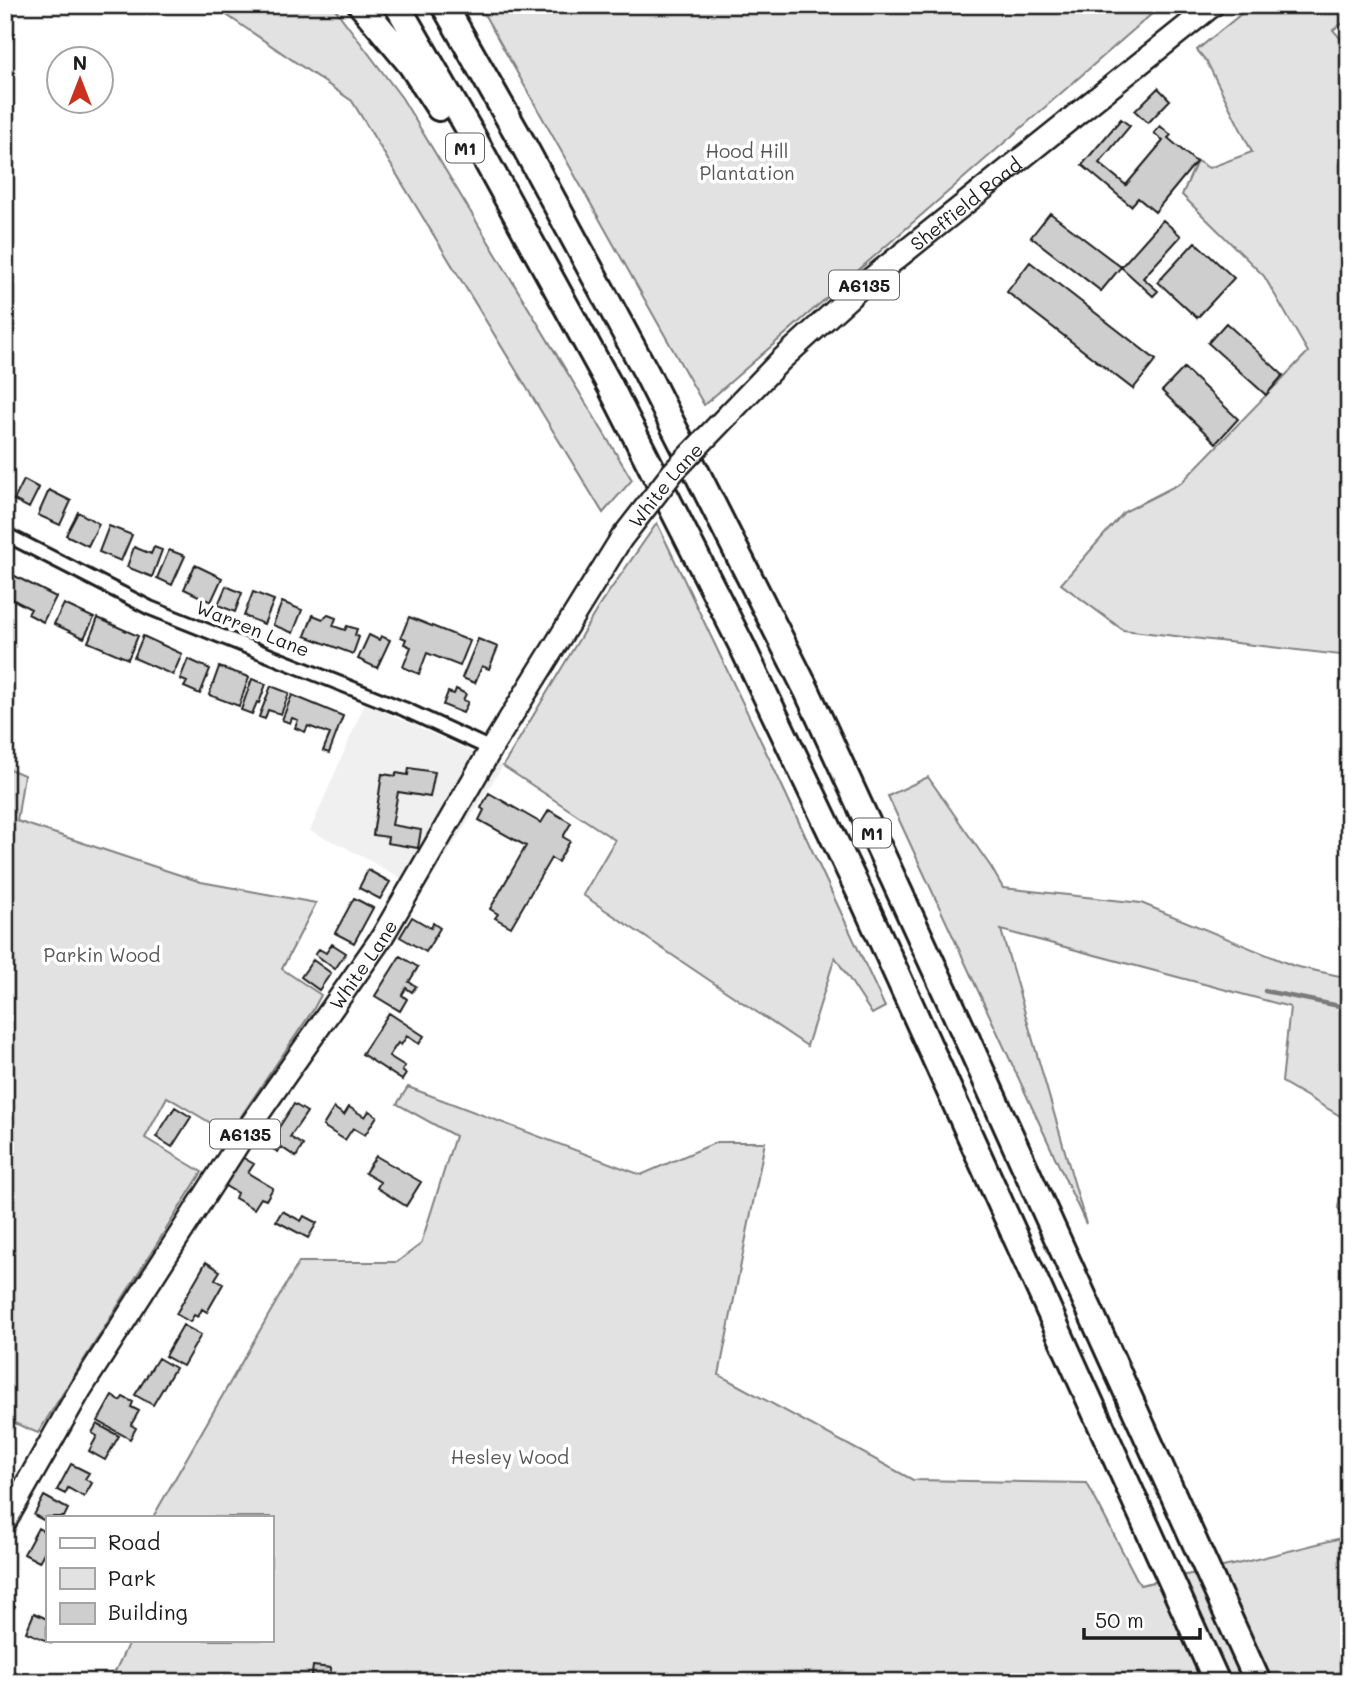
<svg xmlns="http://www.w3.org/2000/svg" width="1354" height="1687" viewBox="0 0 1354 1687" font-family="Mali,sans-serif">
<rect width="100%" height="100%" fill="#fff"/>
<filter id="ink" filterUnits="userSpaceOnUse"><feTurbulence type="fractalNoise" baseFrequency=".0143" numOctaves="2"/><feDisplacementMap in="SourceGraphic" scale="14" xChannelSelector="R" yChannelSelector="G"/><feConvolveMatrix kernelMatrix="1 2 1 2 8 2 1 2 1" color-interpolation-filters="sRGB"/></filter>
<g filter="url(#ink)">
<path fill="#f0f0f0" d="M365,703l138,63 -79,125 -79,-44 -35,-16z"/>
<path fill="#e2e2e2" stroke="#7f7f7f" stroke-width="2" d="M212,5h120l70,93 230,382 -29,33 -251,-412z
M479,5h683l-458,400z
M1252,5h97v14l-16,11 16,18v608l-226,-26 -62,-46 63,-72 57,-29 127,-131 -44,-76 -82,-81 15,-34 12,7 43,-16 -45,-90 -10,-12z
M657,523l120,252 108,232 -13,7 -37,-57 -28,89 -224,-151 32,-55 -112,-74 96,-160z
M5,767l19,8 -7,46 184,61 115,21 -34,66 39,26 -8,15 -84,124 -62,-37 -22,41 57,34 -164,261 -33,-14z
M928,777l63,90 12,21 138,15 153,63 55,12v143l-67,-39 8,-75 -289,-77 85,294 -198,-428z
M408,1087l233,88 76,-33h48l-46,233 194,105 174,3 53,102 101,-22 108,-27v146h-1239l20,-42h141v-123h-118l146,-255h98l24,-18 34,-108 -58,-32z
M1349,1147v74l-11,-13z"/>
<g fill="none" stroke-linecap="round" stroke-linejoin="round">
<path stroke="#7a7a7a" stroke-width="4.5" d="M1265,991l84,17"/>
</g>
<path fill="#cecece" stroke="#1c1c1c" stroke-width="2" d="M1158,88l12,12 -22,23 -13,-12z
M1121,119l9,7 -31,37 27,22 37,-44 -9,-8 6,-7 11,9 -3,3 28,24 -41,50 -17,-14 -7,8 -49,-41z
M1050,213l71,54 -20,24 -70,-54z
M1163,220l18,16 -38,42 15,13 -5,5 -32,-29z
M1195,242l39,36 -37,40 -39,-36z
M1030,262l126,98 -23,29 -126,-97z
M1226,323l57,52 -17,20 -58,-52z
M1184,368l54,51 -22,24 -54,-52z
M24,480l15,8 -10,20 -15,-8z
M49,490l22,11 -11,24 -22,-10z
M78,512l21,12 -11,22 -22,-11z
M109,526l23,9 -11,26 -22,-9z
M134,547l17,7 3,-7 8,3 -10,27 -25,-10z
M169,550l16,6 -13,29 -15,-7z
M195,565l27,13 -11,24 -27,-13z
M5,571l51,26 -13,25 -15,-8 3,-5 -23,-12 -3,3z
M226,586l16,7 -7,19 -17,-7z
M253,592l21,8 -10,24 -20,-8z
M282,602l20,8 -9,23 -20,-8z
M64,604l30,14 -10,20 -30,-14z
M313,615l10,4 5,-4 8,3 -3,8 12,4 2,-4 10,3 -2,6 4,2 -6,17 -48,-18z
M409,617l61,24 -10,25 -33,-13 -8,21 -16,-7 8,-20 -7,-3 2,-5 -5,-2z
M98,618l40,18 -10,23 -40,-17z
M369,635l10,5 2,-4 9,4 -13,28 -19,-9z
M143,636l39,18 -9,21 -39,-17z
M478,639l20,8 -9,22 -7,-3 -7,17 -13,-5z
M188,659l22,10 -10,25 -16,-7 3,-5 -7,-3z
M219,667l30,10 -10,29 -30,-11z
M252,679l14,5 -7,19 -2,-1 -5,12 -11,-4z
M271,686l18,7 -8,21 -13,-4 -3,9 -6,-2z
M456,689l10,5 -3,6 5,2 -5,11 -20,-8 5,-13 6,2z
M292,695l51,21 -14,37 -6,-2 7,-17 -22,-8 -3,6 -10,-4 3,-8 -6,-2 -2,5 -8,-3z
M409,768l26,4 -5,25 -32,-5 -6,33 29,5 -3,18 -31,-5 1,-6 -15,-2 9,-61 14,2v-3l12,2z
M489,793l52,30 8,-13 22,13 -8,14 7,4 -12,21 -7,-4 -40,69 -16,-9 3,-4 -8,-5 36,-63 -47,-26 5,-10 -3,-2z
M368,870l22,12 -10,17 -21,-11z
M354,898l19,10 -19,35 -19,-10z
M412,917l19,11 2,-5 7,5 -14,24 -26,-15z
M332,944l14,9 -11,16 -20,-15 4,-5 7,4z
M400,956l18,11 -9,15 7,4 -4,6 -6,-4 -4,7 5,4 -7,12 -25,-15z
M313,960l18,13 -12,17 -18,-13z
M389,1013l35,23 -5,8 -12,-8 -6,9 -3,-2 -9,13 16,10 -3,5 4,3 -4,6 -40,-26z
M294,1104l13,8 -17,25 13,8 -7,12 -15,-10 -3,5 -11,-6z
M175,1107l16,10 -19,30 -16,-10z
M349,1107l16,10 4,-6 8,5 -12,19 -12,-7 -8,12 -22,-14 11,-18 10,7z
M240,1156l14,8 -6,9 25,15 -7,12 -5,-2 -7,11 -19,-11 2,-5 -15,-9z
M376,1156l45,26 -15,24 -29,-18 3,-6 -15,-9z
M282,1211l19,10 3,-5 13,7 -9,15 -32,-17z
M206,1262l14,9 -5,8 8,5 -16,28 -5,-3 -4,8 -4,-2 -4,7 -14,-8z
M183,1325l18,10 -18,31 -18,-10z
M158,1358l17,10 -22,37 -18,-10z
M112,1396l8,5 3,-4 10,5 -2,5 8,4 -8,14 5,3 -6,11 -32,-18z
M97,1424l22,12 -14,24 -16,-9 8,-15 -5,-3z
M71,1464l18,9 -4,6 7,4 -8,14 -16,-9 -3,6 -8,-4z
M44,1496l24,13 -4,8h-17v5l-13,-7z
M38,1528l9,5v14l-8,15 -15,-8z
M5,1600l10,6 -10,16z
M34,1613l13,6v21h6l-1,3 -26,-11z
M313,1666l18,2 -1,14h-19z"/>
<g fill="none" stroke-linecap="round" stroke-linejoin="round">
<g stroke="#1c1c1c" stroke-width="18">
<path id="minor" d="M5,534l145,74 254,101 87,40"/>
</g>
<g stroke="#1c1c1c" stroke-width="26">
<g id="primary">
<path id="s1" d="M729,414l52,-54 81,-74 351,-281"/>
<path id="s2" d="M5,1522l75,-132 165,-257 137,-196 109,-188 130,-210"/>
</g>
</g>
<g stroke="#1c1c1c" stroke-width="30">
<path id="motorway" d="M361,5l50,60 28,43
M397,5l74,128 139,253 131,258 124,260 352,778
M444,5l79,139 124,230 160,317 160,348 291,643"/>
</g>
<use href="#minor" stroke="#fff" stroke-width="12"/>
<use href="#primary" stroke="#fff" stroke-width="21"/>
<use href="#motorway" stroke="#fff" stroke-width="24"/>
<g stroke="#1c1c1c" stroke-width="26" stroke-linecap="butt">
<g id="primary-bridge">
<path id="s3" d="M621,539l52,-67 56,-58"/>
</g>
</g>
<use href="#primary-bridge" stroke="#fff" stroke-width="21"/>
</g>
</g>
<g text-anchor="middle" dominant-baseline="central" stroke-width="7" stroke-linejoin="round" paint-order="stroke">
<g fill="#fff" stroke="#606060" stroke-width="2">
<rect x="446" y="133.5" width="38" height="29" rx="5"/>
<rect x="829" y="270.5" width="70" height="29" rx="5"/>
<rect x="853" y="818.5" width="38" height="29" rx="5"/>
<rect x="210" y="1119.5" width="70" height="29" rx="5"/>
</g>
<g font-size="18" font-weight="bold" fill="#1c1c1c">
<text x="465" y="148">M1</text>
<text x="864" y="285">A6135</text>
<text x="872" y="833">M1</text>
<text x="245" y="1134">A6135</text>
</g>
<g font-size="19" fill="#575757" stroke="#fff">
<text x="747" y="150">Hood Hill<tspan x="747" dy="22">Plantation</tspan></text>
<text x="102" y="954">Parkin Wood</text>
<text x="510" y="1456">Hesley Wood</text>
</g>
<g font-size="19" fill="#1c1c1c" stroke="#fff">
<text stroke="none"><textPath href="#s1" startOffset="317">Sheffield Road</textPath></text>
<text stroke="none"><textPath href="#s3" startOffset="70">White Lane</textPath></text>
<text transform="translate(253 628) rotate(22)">Warren Lane</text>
<text stroke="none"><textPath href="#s2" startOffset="663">White Lane</textPath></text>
</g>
</g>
<rect width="1354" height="1687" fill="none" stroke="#fff" stroke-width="28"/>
<rect x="14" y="14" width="1326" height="1659" fill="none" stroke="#1c1c1c" stroke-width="2.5" filter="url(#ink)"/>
<rect x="46" y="1516" width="228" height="126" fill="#ffffff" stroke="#a4a4a4" stroke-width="2"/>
<rect x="60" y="1538" width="35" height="10" fill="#ffffff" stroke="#a4a4a4" stroke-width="2"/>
<text x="108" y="1550" font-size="21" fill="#1c1c1c">Road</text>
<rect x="60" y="1568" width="35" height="21" fill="#e2e2e2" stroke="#a4a4a4" stroke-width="2"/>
<text x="108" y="1586" font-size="21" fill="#1c1c1c">Park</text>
<rect x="60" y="1603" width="35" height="21" fill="#cecece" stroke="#a4a4a4" stroke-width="2"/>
<text x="108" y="1620" font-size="21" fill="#1c1c1c">Building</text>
<g transform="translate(80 80)"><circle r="33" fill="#ffffff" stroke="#a4a4a4" stroke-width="2"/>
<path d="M0-5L12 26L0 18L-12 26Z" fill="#c8321e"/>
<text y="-10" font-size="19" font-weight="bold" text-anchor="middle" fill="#1c1c1c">N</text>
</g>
<path d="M1084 1628v10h116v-10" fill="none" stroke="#1c1c1c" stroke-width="3.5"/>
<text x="1095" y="1628" font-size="21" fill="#1c1c1c" stroke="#ffffff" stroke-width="5" paint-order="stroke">50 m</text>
</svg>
